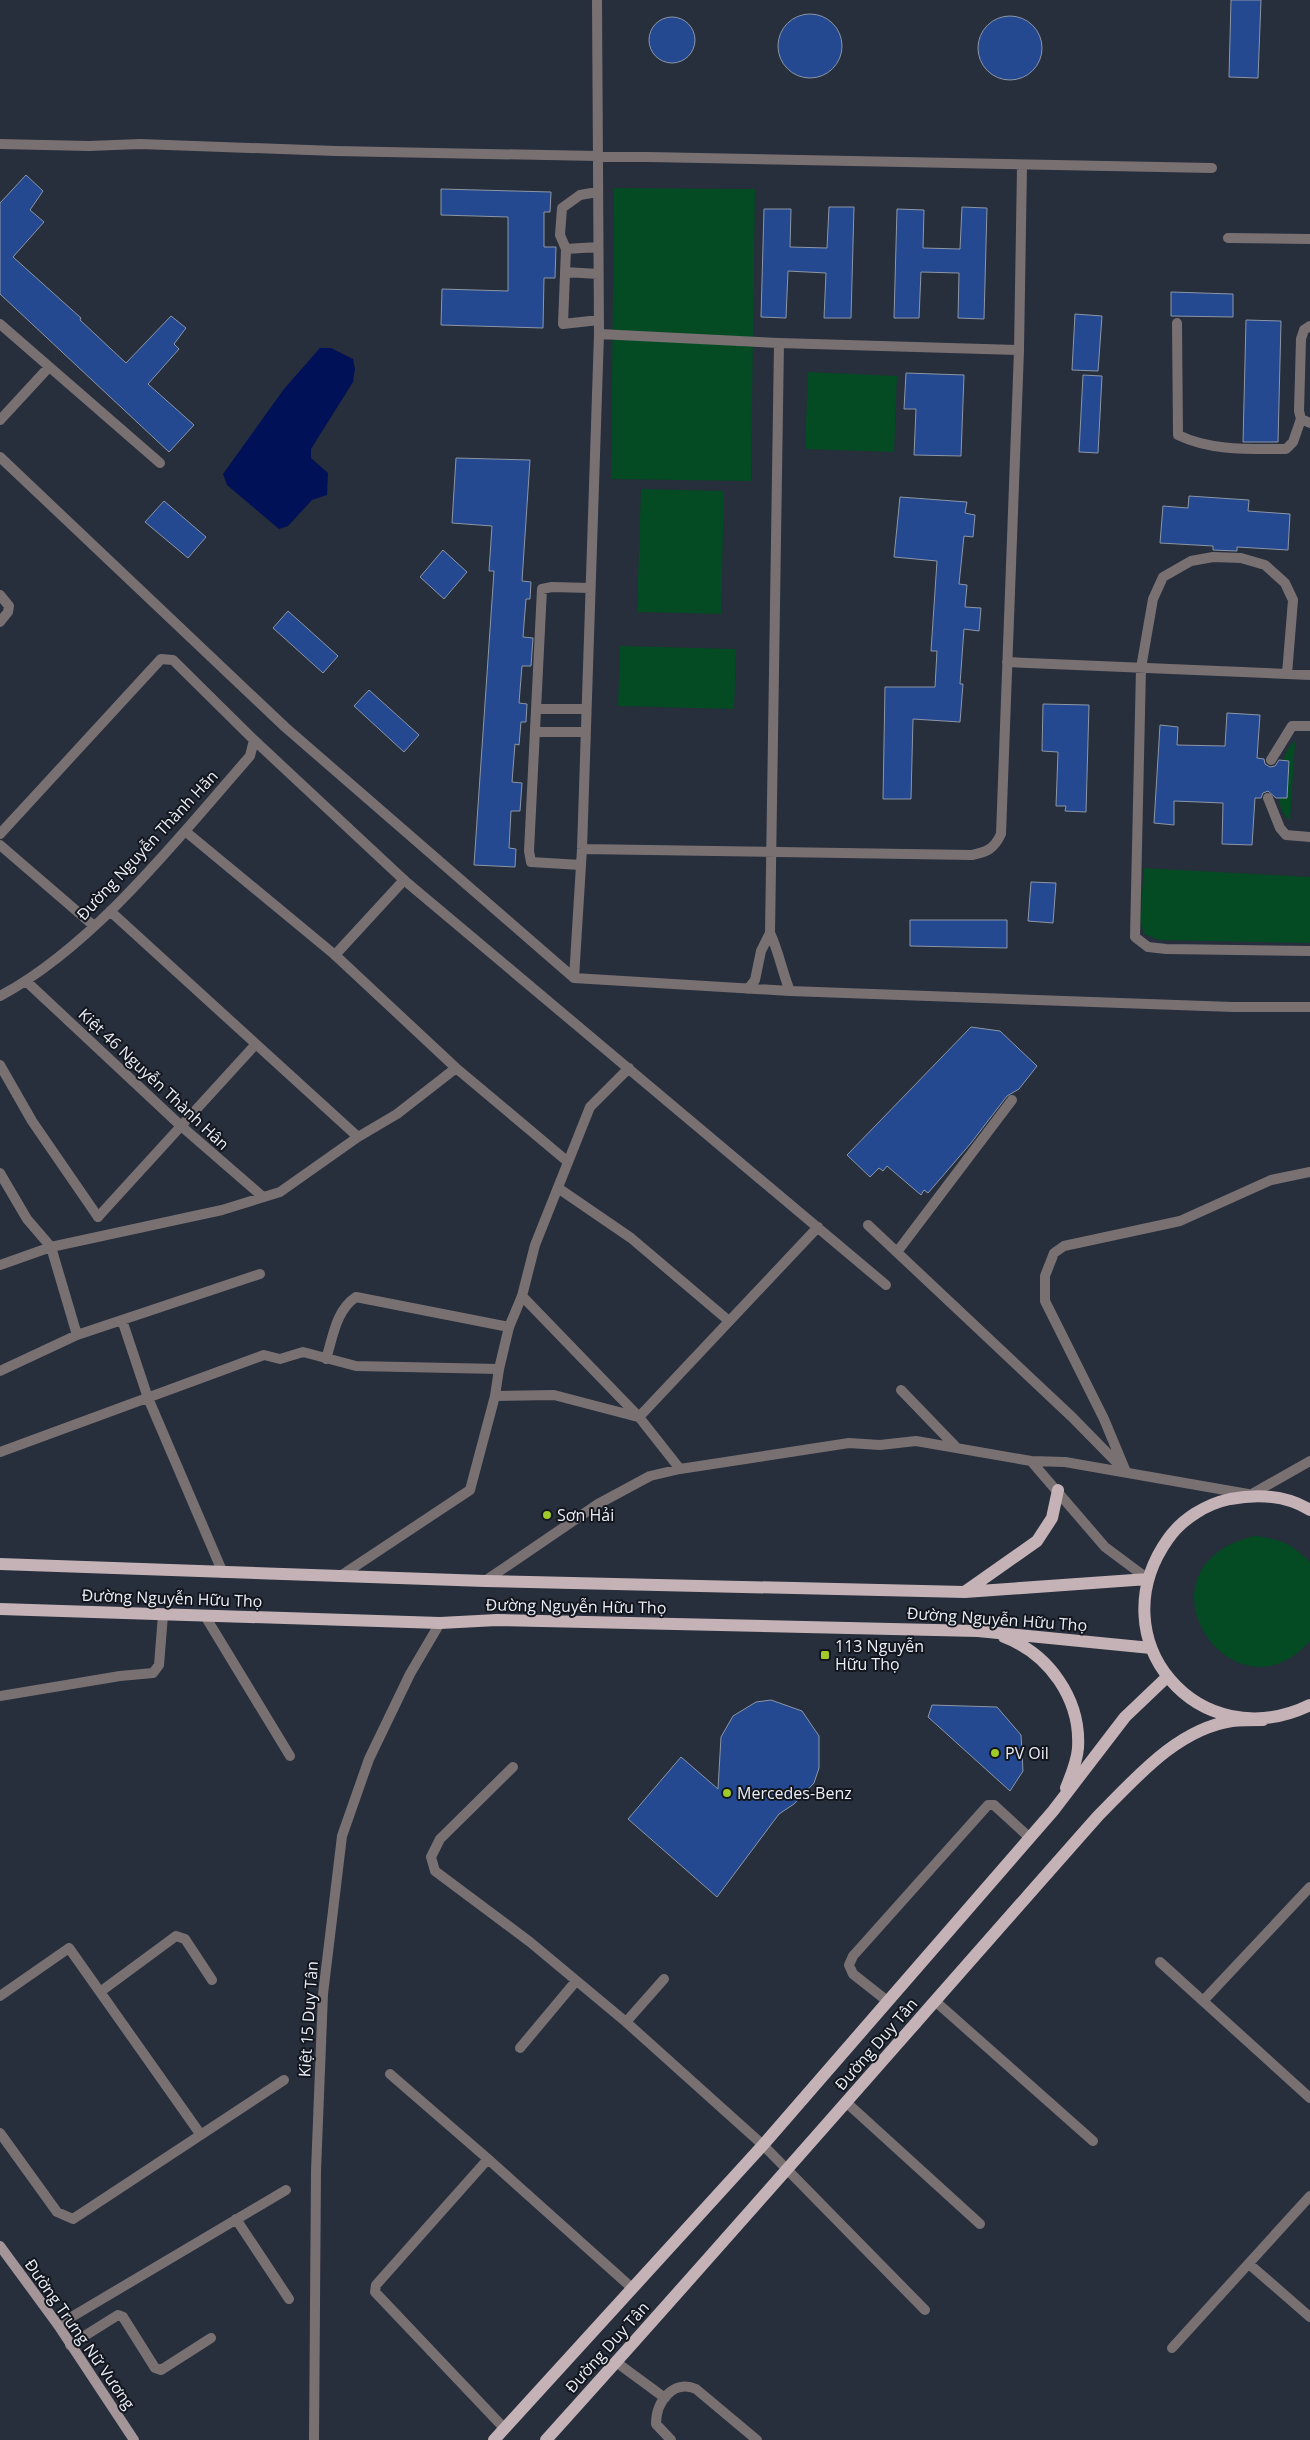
<svg xmlns="http://www.w3.org/2000/svg" width="1310" height="2440" viewBox="0 0 1310 2440" font-family="'Open Sans',sans-serif">
<rect width="100%" height="100%" fill="#272e3c"/>
<path fill="#044a23" d="M614,188l141,1 -4,292 -140,-2z
M808,372l89,4 -3,76 -89,-3z
M641,489l83,2 -3,123 -84,-2z
M620,646l116,3 -2,60 -116,-3z
M1295,742l-5,79c-4,-4 -9,-10 -10,-16 -3,-14 1,-58 15,-63z
M1144,868l166,9v66l-151,-3 -15,-6 -4,-14z
M1254,1536c26,3 37,7 56,26v79c-77,88 -185,-73 -56,-105z"/>
<path fill="#001158" d="M320,348h11l22,11 2,10 -2,13 -42,67v9l17,15 -1,22 -15,5 -24,26 -9,3 -52,-44 -4,-11 61,-85z"/>
<path fill="#244991" stroke="#8c96a6" d="M1231,0h30l-3,78 -29,-1z
M778 46a32 32 0 1 1 64 0a32 32 0 1 1-64 0Z
M978 48a32 32 0 1 1 64 0a32 32 0 1 1-64 0Z
M649 40a23 23 0 1 1 46 0a23 23 0 1 1-46 0Z
M26,175l17,16 -13,19 14,12 -31,35 68,61 -1,2 46,43 45,-47 15,12 -12,16 5,5 -31,35 46,41 -25,27 -169,-158v-91z
M441,189l110,3 -1,20h-6v35h12l-1,31h-11l-1,50 -102,-3 1,-36 66,2v-74l-67,-2z
M829,207h25l-3,111h-27l2,-45 -38,-2 -2,47 -25,-1 3,-108h27l-1,38 37,1z
M962,207l25,1 -3,111 -26,-1 1,-45 -38,-1 -2,46h-25l3,-109 27,1 -1,38 37,1z
M1171,292l62,2v23l-62,-1z
M1075,314l27,2 -4,55 -26,-1z
M1246,320l35,1 -3,121h-35z
M906,373l58,2 -3,81 -47,-1 2,-46h-12z
M1083,375l19,1 -4,77 -19,-1z
M456,458l74,2 -8,121 9,1 -1,17h-4l-3,38 10,1 -2,28h-9l-3,37 8,1 -1,18h-5l-2,23 -4,-1 -3,38 10,1 -2,28h-9l-2,37 7,1 -1,18 -41,-2 20,-294h-5l3,-45 -40,-3z
M1189,496l60,4 -1,11 42,3 -2,36 -51,-3v4l-24,-1v-4l-53,-3 3,-37 25,2z
M900,497l67,5 -2,11 10,2 -2,22 -9,-1 -5,48 8,1 -2,22 16,1 -2,23 -15,-2 -4,55h3l-3,38 -47,-3 -2,80h-28l2,-112h50l2,-36h-6l6,-90 -43,-4z
M164,501l42,36 -18,21 -43,-36z
M443,550l24,22 -23,27 -24,-22z
M288,611l50,45 -15,17 -50,-45z
M369,690l50,45 -15,17 -50,-46z
M1043,704l46,1 -3,107 -21,-1 1,-5h-10l2,-54 -16,-1z
M1227,713l33,2 -3,43 7,1 1,5 5,3 5,-1 4,-6 10,1 -2,37h-11l-8,-7 -5,2 -2,5h-6l-3,47 -30,-1 1,-41 -49,-2v24l-20,-2 6,-98 18,2 -1,18 48,1z
M1031,882l25,1 -3,40 -25,-2z
M910,920h97v28l-97,-2z
M971,1027l29,4 37,35 -18,23 -12,7 -36,47 -43,50 -4,-3 -3,5 -34,-29 -4,5 -4,-3 -9,9 -23,-22z
M771,1700l31,11 17,25v32l-5,15 -20,21 -15,10 -62,83 -89,-78 53,-62 37,32 3,-52 12,-21 23,-14z
M932,1705l65,2 24,28 2,36 -13,20 -82,-74z"/>
<g fill="none" stroke-linecap="round" stroke-linejoin="round">
<path stroke="#797072" stroke-width="10" d="M0,144l89,2 51,-2 196,7 876,17
M597,192l-17,3 -18,13 -2,27 6,14 -3,75 36,-4
M1228,238l82,1
M566,249l32,-2
M565,272l33,2
M1177,323l1,112c33,16 71,14 108,14l7,-7 8,-23 9,4
M0,324l160,139
M599,334l180,9 240,7
M1301,419l-2,-8 2,-72 3,-9 6,-4
M0,420l49,-53
M0,457l285,270 289,251 216,13 443,16h77
M0,595l9,11 -1,6 -8,10
M1007,662l303,13
M1287,674l6,-74 -8,-17 -20,-18 -24,-7 -28,-1 -22,4 -28,16 -10,22 -12,69 -6,269 13,10 18,2 144,2
M537,709h49
M535,732h51
M1271,760l21,-34h18
M1268,798l12,30 6,7 24,2
M582,849l390,6c15,-3 22,-6 29,-21l18,-484 3,-184
M581,865l-50,-3 -2,-11 13,-262 10,-2 38,1
M770,933c9,19 12,39 20,58
M335,955l69,-75
M574,978l8,-129 17,-515 -2,-334
M748,989l7,-9 6,-29 9,-18 9,-590
M558,1188l73,50 98,83
M98,1217l157,-172
M868,1225l204,192 50,51
M897,1252l115,-152
M326,1359c7,-22 10,-49 30,-62l153,30
M148,1398l75,175
M0,1452l264,-97 16,4 23,-7 53,14 143,3
M1126,1472l-22,-53 -59,-118v-25l9,-23 10,-7 116,-25 91,-41 39,-8
M205,1616l85,140
M513,1767l-73,72 -9,18 4,14 95,71 96,80 137,123 162,165
M100,1992l76,-56 9,3 27,41
M0,1996l69,-48 132,187
M886,2000l-33,-26 -4,-9 4,-9 135,-151h6l36,33
M935,2001l158,140
M626,2022l38,-43
M520,2048l56,-67
M847,2103l133,121
M0,2133l57,79 16,7 211,-139
M70,2345l48,-30 5,2 32,51 6,2 50,-32
M616,2362l49,36
M671,2440l-15,-16c0,-22 17,-45 40,-35l61,51"/>
<path stroke="#797072" stroke-width="10" d="M185,831l150,124 121,113 112,94
M0,834l161,-175 12,1 81,80 150,140 482,405
M0,845l94,81
M110,911l248,226
M27,982l153,143 83,72
M0,996c94,-50 180,-160 250,-240l4,-16
M0,1065l32,56 66,96
M0,1173l27,46 24,28 26,88
M0,1265l51,-18 171,-37 58,-18 78,-55 39,-23 59,-46
M522,1296l117,121 41,52
M122,1320l26,78
M0,1371l77,-36 183,-61
M901,1390l55,57
M495,1396l59,-1 84,22
M639,1417l179,-190
M1031,1461l74,86 43,32
M339,1577l131,-87 25,-94 4,-27 10,-42 13,-31 13,-51 55,-138 39,-39
M485,1581l113,-77 52,-28 30,-7 169,-26 31,2 36,-4 115,20 34,1 183,32
M0,1696l120,-20 33,-3 6,-8 4,-50
M1160,1962l150,136
M1203,2001l107,-114
M390,2074l98,85
M236,2219l53,80
M1249,2264l61,53
M58,2325l228,-135
M1172,2348l138,-152
M504,2428l-129,-136 1,-7 112,-126 144,129
M314,2440l2,-269 7,-177 19,-158 27,-77 41,-85 30,-51"/>
<path stroke="#797072" stroke-width="10" d="M1250,1495l60,-34"/>
<path stroke="#a49599" stroke-width="10" d="M0,2246l58,79 76,115"/>
<path stroke="#c5b2b6" stroke-width="12" d="M1310,1510c-24,-15 -53,-16 -80,-11 -24,5 -48,20 -62,40 -71,100 30,220 142,166
M0,1564l485,17 480,11 183,-13
M966,1591l71,-50 15,-23 6,-28
M0,1609l440,14 57,-3 481,11 173,17
M1004,1637c45,17 77,62 74,111 -1,14 -7,27 -12,40
M494,2440l269,-295 290,-334 72,-94 42,-40
M546,2440c186,-206 368,-416 552,-624 37,-37 79,-87 134,-95 10,-1 21,-1 31,-1"/>
</g>
<g fill="#a1c929" stroke="#13161d" stroke-width="2">
<circle cx="547" cy="1515" r="5"/>
<rect x="820" y="1650" width="10" height="10" rx="2.5"/>
<circle cx="995" cy="1753" r="5"/>
<circle cx="727" cy="1793" r="5"/>
</g>
<g text-anchor="middle" dominant-baseline="central" stroke-width="4" stroke-linejoin="round" paint-order="stroke">
<g font-size="16" fill="#eaeff8" stroke="#13161d">
<text transform="translate(147 845) rotate(-47)">Đường Nguyễn Thành Hãn</text>
<text transform="translate(154 1079) rotate(43)">Kiệt 46 Nguyễn Thành Hân</text>
<text transform="translate(172 1598) rotate(2)">Đường Nguyễn Hữu Thọ</text>
<text transform="translate(576 1606) rotate(1)">Đường Nguyễn Hữu Thọ</text>
<text transform="translate(997 1619) rotate(4)">Đường Nguyễn Hữu Thọ</text>
<text transform="translate(308 2019) rotate(-86)">Kiệt 15 Duy Tân</text>
<text transform="translate(876 2044) rotate(-49)">Đường Duy Tân</text>
<text transform="translate(80 2334) rotate(55)">Đường Trưng Nữ Vương</text>
<text transform="translate(607 2347) rotate(-48)">Đường Duy Tân</text>
</g>
<g font-size="16" fill="#eaeff8" stroke="#13161d" text-anchor="start">
<text x="557" y="1515">Sơn Hải</text>
<text x="835" y="1646">113 Nguyễn<tspan x="835" dy="18">Hữu Thọ</tspan></text>
<text x="1005" y="1753">PV Oil</text>
<text x="737" y="1793">Mercedes-Benz</text>
</g>
</g>
</svg>
